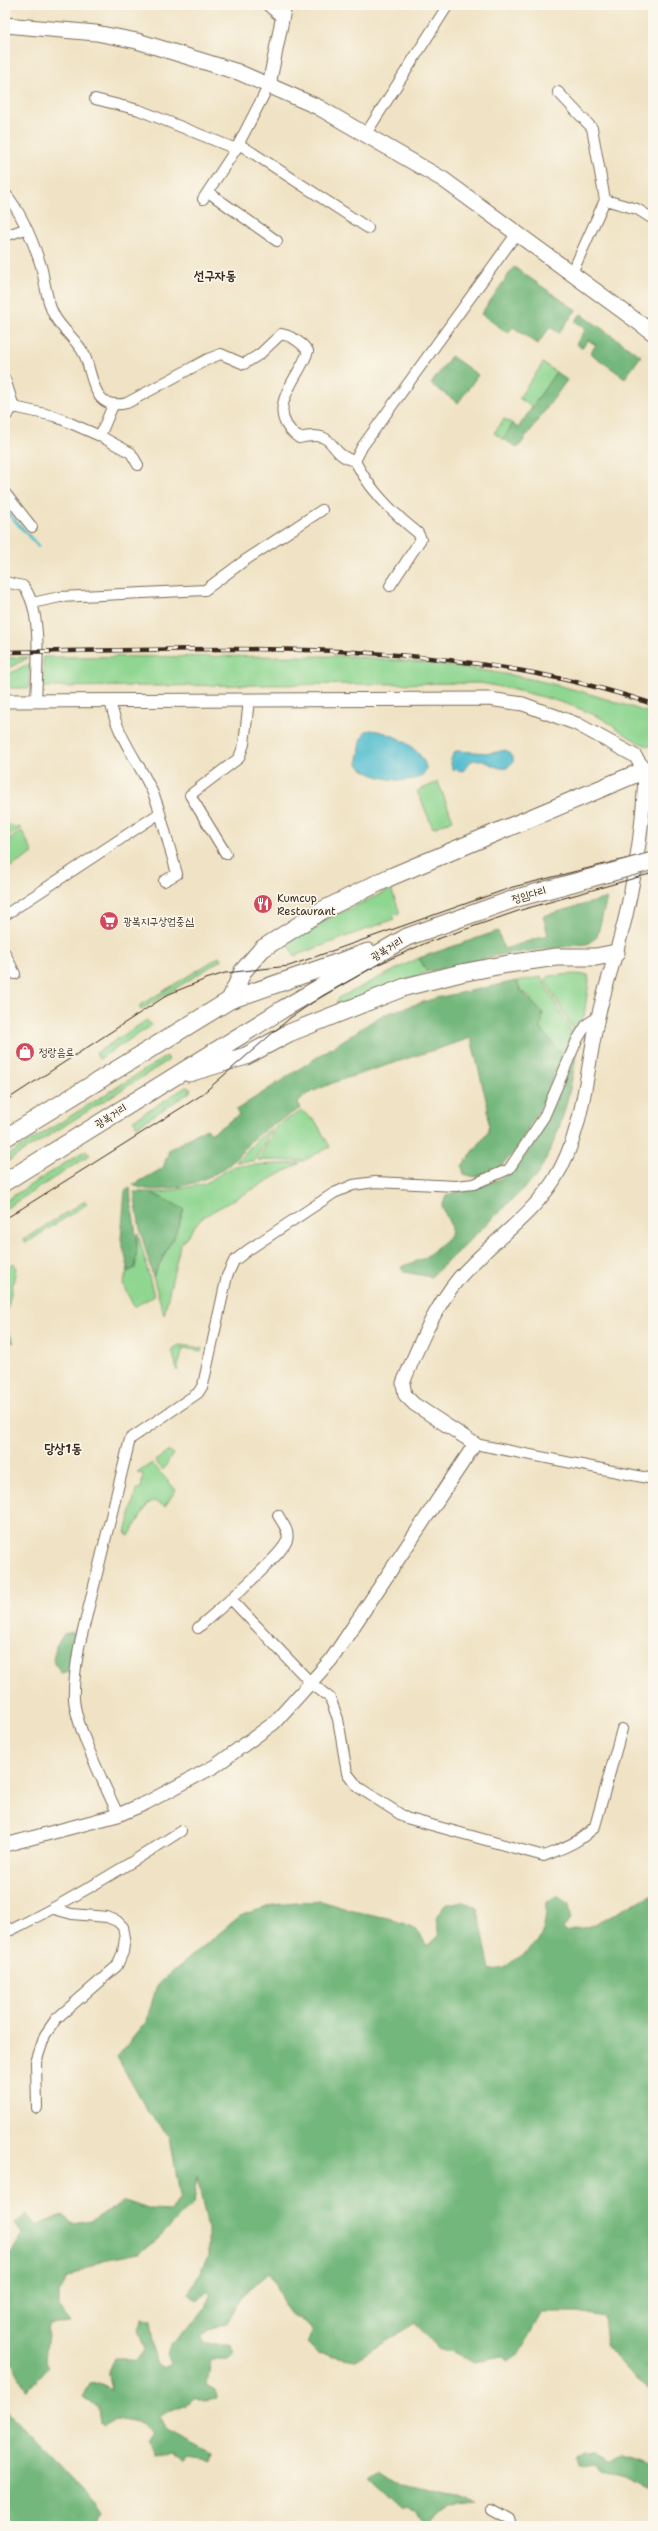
<svg xmlns="http://www.w3.org/2000/svg" width="658" height="2531" viewBox="0 0 658 2531" font-family="'Shantell Sans','Poor Story',sans-serif">
<rect width="100%" height="100%" fill="#fbf7ec"/>
<filter id="ink" filterUnits="userSpaceOnUse"><feTurbulence type="fractalNoise" baseFrequency=".025" numOctaves="2"/><feDisplacementMap in="SourceGraphic" scale="8" xChannelSelector="R" yChannelSelector="G"/><feConvolveMatrix kernelMatrix="1 2 1 2 8 2 1 2 1" color-interpolation-filters="sRGB"/></filter>
<filter id="wash" filterUnits="userSpaceOnUse"><feTurbulence type="fractalNoise" baseFrequency=".012" numOctaves="4" result="noise"/><feDisplacementMap in="SourceGraphic" scale="16" xChannelSelector="R" yChannelSelector="G"/><feGaussianBlur stdDeviation="0.9" result="paint"/><feColorMatrix in="noise" values="0 0 0 0 0 0 0 0 0 0 0 0 0 0 0 0 0 1.4 0 .05"/><feComposite in="paint" operator="in"/></filter>
<g filter="url(#wash)">
<rect width="100%" height="100%" fill="#f0e3c5"/>
<path fill="#8fd691" stroke="#658058" d="M543,363l13,9 -24,35 -13,-9z
M504,419l9,5 -10,15 -9,-6z
M349,656c66,6 134,11 199,27 36,8 70,20 105,31v33c-22,-4 -36,-21 -56,-31 -37,-17 -77,-25 -116,-33l-438,4v-30z
M27,657l-1,2 -21,11v-12z
M30,663l-1,25h-24v-12z
M438,782l15,38 -20,8 -16,-37z
M5,824l16,4 -16,11z
M22,831l11,22 -22,14 -6,-6v-19z
M391,889l9,24 -7,2 1,4 -100,37 -8,-17z
M219,957l2,3 -80,50 -2,-4z
M419,958l8,14 -86,33 -5,-1 2,-6z
M574,974l14,1 1,6 -5,35 -10,15 -29,-51 4,-4z
M541,977l31,56 -9,22 -22,-26 -11,-32 -9,-6 -4,-10z
M147,1020l4,6 -52,33 -3,-6z
M167,1056l2,4 -164,103v-6z
M186,1087l5,2 -2,4 -52,33 -4,-6z
M302,1111l14,11 14,25 -27,14 -45,-1 19,-35z
M272,1128l-17,33 -19,1 22,-23z
M86,1150l4,5 -85,54v-8z
M300,1163l-99,55 -21,27 -16,70 -11,-38 22,-43 9,-25 -34,-17h14l40,-8 30,-18z
M85,1201l2,3 -61,39 -2,-4z
M138,1233l16,63 -20,11 -11,-22 4,-13 8,-4z
M14,1263l2,6 -9,43 -2,-3v-41z
M180,1345l22,3 -1,3 -18,-3 -6,23 -5,-22z
M169,1451l4,3 -10,16 -8,-9z
M152,1463l24,27 -11,16 -12,-5 -5,3 -19,32 -3,-2 10,-45 5,-1 2,-14 -6,-1z"/>
<path fill="#73b77b" stroke="#57704c" d="M514,267l62,43 -17,23 -9,-6 -12,17 -25,-17 -5,6 -27,-19z
M581,314l60,42 -16,22 -35,-25 6,-8 -8,-5 -6,8 -6,-4 10,-15 -11,-8z
M451,356l27,19 -20,28 -27,-19z
M556,372l11,8 -49,68 -15,-9 10,-15 5,4z
M607,898l-10,39 -10,7 -83,10 -77,18 -8,-14 79,-27 6,18 44,-14 -5,-19z
M517,981l4,10 22,22 -2,16 22,26 -23,53 -25,43 -15,16 -25,10 -11,-3 -2,-8 27,-35 -1,-23 -17,-70 -136,44 -28,12 -9,9 3,5c-15,9 -31,17 -45,28 -9,7 -15,19 -25,27 -20,18 -73,35 -98,22l30,-17 6,-18 37,-22 6,5 27,-18 -3,-5 146,-95 54,-17z
M577,1051c-8,48 -16,83 -41,126l-105,100 -27,-5 -3,-5 24,-9 25,-22 1,-10 -9,-19 4,-12c20,-6 43,-9 61,-20 26,-16 58,-95 70,-124z
M130,1188c1,28 11,52 5,80l-8,4 1,-5 -7,-28 4,-48z
M134,1192h16l34,17 -9,25 -22,43 -13,-48z
M5,1327l9,15 -9,3z
M73,1632l5,3 -6,29 -3,7 -8,2 -8,-13 3,-14 8,-12z
M653,1894v407c-4,23 0,46 -5,68h5v23l-19,-14 -28,-34 -3,-27 -25,-5h-36l-23,41 -12,8 -4,-4 -29,5 -20,-10 -16,-4 -23,-25 -60,37 -38,-7 -10,-10c2,-5 6,-10 4,-15 -5,-11 -17,-8 -22,-16 -10,-12 -10,-28 -21,-39l-25,22 -15,27 -18,7 -9,9 4,6h26l3,11 -6,5h-17l-4,25 9,5 1,9 -13,2 -10,-4 -8,8 -26,10 7,16 44,23 -2,8 -20,-3 -3,6 -12,-10 -18,2 -9,-14 6,-9 -12,-10 -25,-5 -12,7 -4,-3 -2,-15 -15,-11 7,-13 9,-1 13,6 -4,-18 6,-13h10l11,3 10,-11 -7,-20 4,-12 8,3 6,44 8,4 7,-5 -4,-10 3,-9 24,-23 11,-14 6,-15 -4,-1 -11,9 -8,-7 20,-37v-28l-11,-53 -4,27 -34,35 -20,15 -36,7 -37,19 -7,14v14l12,16 -22,2 -4,36 4,5 -22,25 -17,-32 -1,15h-4v-111l18,-29 -8,-11 12,-9 9,12 26,-11 11,9 18,-3 34,-20 26,9 20,1 9,-15 -10,-59 -22,-25 -31,-55 29,-35 11,-37 83,-69 33,-11 48,-4 32,10 35,7 25,9 15,19 11,-10 -3,-17 8,-14 18,-4 16,7 12,62c20,-2 13,-3 28,-12 25,-15 28,-29 28,-57l11,-5 12,8 1,14 -7,11 2,3 26,-6z
M5,2410l79,79 16,24 -5,13h-90z
M586,2452h9l16,9 11,-6 31,12v22c-24,-7 -23,-18 -52,-16l-5,-8 -15,2 -2,-9z
M380,2469l23,15 42,12 15,2 16,6 -25,3 -10,5 -14,13c-8,-5 -15,-20 -26,-19l-33,-31z"/>
<path fill="#52bdcf" stroke="#467476" d="M371,730c20,2 49,16 55,37 0,23 -63,12 -68,-4 -1,-4 2,-10 2,-15 1,-6 1,-11 6,-17z
M506,750l7,8v4l-6,6c-13,3 -21,-12 -36,-7l-8,10 -10,-2c-4,-7 -2,-13 3,-18l36,2z"/>
<g fill="none" stroke-linecap="round" stroke-linejoin="round">
<path stroke="#52bdcf" stroke-width="3" d="M5,510l33,36"/>
</g>
</g>
<g filter="url(#ink)">
<g fill="none" stroke-linecap="round" stroke-linejoin="round">
<g stroke="#7a6b58" stroke-width="12">
<path id="minor" d="M267,5l15,13
M558,92l34,36 13,72 32,9 16,10
M95,99l44,11 97,39
M365,135l83,-130
M239,144l129,84
M208,192l69,49
M5,193c16,19 28,48 36,73 4,15 5,33 12,47 7,16 23,25 31,41 10,21 7,58 43,49l81,-44 13,-5 23,10 16,-10 21,-20c11,2 20,8 27,17 -9,29 -47,59 -9,87 41,-9 26,16 56,23 14,28 39,53 63,72l3,6 -31,47
M203,199l33,-50 33,-64
M5,236l20,-7
M572,273l33,-73
M5,379l9,28 40,9 46,20 13,-31
M5,417l9,-10
M100,436l31,17 7,12
M355,461l7,-14 155,-214
M5,493l27,34
M5,582l18,4c20,22 14,85 13,115
M32,603l28,-6 145,-7 39,-29 78,-51
M160,813l17,61 -13,7
M226,854l-36,-59 49,-37 5,-14 5,-44
M5,915l155,-102c-11,-41 -42,-69 -50,-113
M5,953l10,21
M475,1444l178,35
M231,1599l80,84 19,15 8,21 9,54 11,14 48,31 138,38c19,-8 37,-14 51,-30l27,-97
M198,1628c15,-14 85,-72 89,-88 3,-9 -5,-17 -9,-25
M118,1815c-12,-28 -42,-87 -44,-116 -1,-17 2,-34 5,-52l51,-208 68,-46 5,-8 24,-109 7,-15 14,-11 86,-57 19,-8 22,-3 81,4 18,-2 35,-15 35,-52 33,-77 10,-16 11,-7
M5,1926l6,4c59,-29 114,-63 170,-99
M37,2108l-1,-46 9,-27 11,-16 61,-53 6,-14 2,-14 -2,-11 -6,-6 -10,-4 -35,-3 -18,-5
M491,2509l18,10 2,7"/>
</g>
<g stroke="#7a6b58" stroke-width="15">
<path id="tertiary" d="M269,85l16,-80
M5,701l484,-2 34,5 54,20 58,32 10,14c-1,46 -9,100 -19,145 -8,35 -20,68 -28,102 -12,54 -14,116 -44,163 -25,39 -65,63 -95,98 -25,30 -41,69 -56,105l2,12 9,9 61,40 -144,216 -57,63 -59,43 -69,37 -28,12 -113,30"/>
</g>
<g stroke="#7a6b58" stroke-width="17">
<path id="secondary" d="M5,25l91,8 41,8 101,31 80,35 126,73 209,153"/>
</g>
<g stroke="#7a6b58" stroke-width="19">
<path id="trunk" d="M230,1000l13,-29 19,-22 59,-38 67,-33 257,-108
M189,1073l57,-17 43,-23 116,-46 56,-14 47,-9 48,-7h40l20,-4
M5,1138l225,-138 138,-48
M5,1182l278,-173 124,-72"/>
</g>
<use href="#minor" stroke="#fff" stroke-width="10"/>
<use href="#tertiary" stroke="#fff" stroke-width="13"/>
<use href="#secondary" stroke="#fff" stroke-width="15"/>
<use href="#trunk" stroke="#fff" stroke-width="17"/>
<path stroke="#3b2a1e" stroke-width="1" d="M5,1101l164,-107 37,-15 19,-6 64,-7 224,-79 140,-35
M5,1219l195,-123 90,-78 32,-22 59,-33 45,-20 95,-33 132,-37"/>
<g stroke="#3b2a1e" stroke-width="4.5">
<path id="rail" d="M5,652c217,-2 439,-18 648,52"/>
</g>
<use href="#rail" stroke="#fbf7ec" stroke-width="3" stroke-dasharray="9" stroke-linecap="butt"/>
<g stroke="#7a6b58" stroke-width="19" stroke-linecap="butt">
<path id="trunk-bridge" d="M407,937l110,-39 136,-37"/>
</g>
<use href="#trunk-bridge" stroke="#fff" stroke-width="17"/>
</g>
</g>
<defs>
<g id="restaurant-disc" transform="scale(1)"><circle r="9.5" fill="#d1495b" stroke="#fbf7ec"/><path d="M-5-6h1v4h1v-4h1v4h1v-4h1v5L-1.5 .5V6h-2V.5L-5-1ZM5-6V6H3V1.5H1.5Q1.5-4 5-6Z" fill="#fff"/></g>
<g id="supermarket-disc" transform="scale(1)"><circle r="9.5" fill="#d1495b" stroke="#fbf7ec"/><path d="M-6-5.5h2.5l.6 2H6L4.5 2H-2.5L-4.4-4H-6ZM-1.5 3.2a1.3 1.3 0 1 0 .1 0ZM3 3.2a1.3 1.3 0 1 0 .1 0Z" fill="#fff"/></g>
<g id="shop-disc" transform="scale(1)"><circle r="9.5" fill="#d1495b" stroke="#fbf7ec"/><path d="M-5-2.5h2.3a2.7 3.5 0 0 1 5.4 0H5L5.5 6h-11ZM-1.5-2.5h3a1.5 2.3 0 0 0-3 0Z" fill="#fff"/></g>
</defs>
<g fill-rule="evenodd">
<use href="#restaurant-disc" x="263" y="904"/>
<use href="#supermarket-disc" x="109" y="921"/>
<use href="#shop-disc" x="25" y="1052"/>
</g>
<g text-anchor="middle" dominant-baseline="central" stroke-width="3.5" stroke-linejoin="round" paint-order="stroke">
<g font-size="11" fill="#3b2a1e" stroke="#fbf7ec">
<text transform="translate(529 895) rotate(-16)">정임다리</text>
<text transform="translate(387 949) rotate(-31)">광복거리</text>
<text transform="translate(111 1116) rotate(-32)">광복거리</text>
</g>
<g font-size="11" fill="#3b2a1e" stroke="#fbf7ec" text-anchor="start">
<text x="277" y="898">Kumcup<tspan x="277" dy="13">Restaurant</tspan></text>
<text x="123" y="921">광복지구상업중심</text>
<text x="39" y="1052">정랑음료</text>
</g>
<g font-size="13" font-weight="bold" fill="#3b2a1e" stroke="#fbf7ec">
<text x="215" y="275">선구자동</text>
<text x="63" y="1448">당상1동</text>
</g>
</g>
<rect width="658" height="2531" fill="none" stroke="#fbf7ec" stroke-width="20"/>
</svg>
